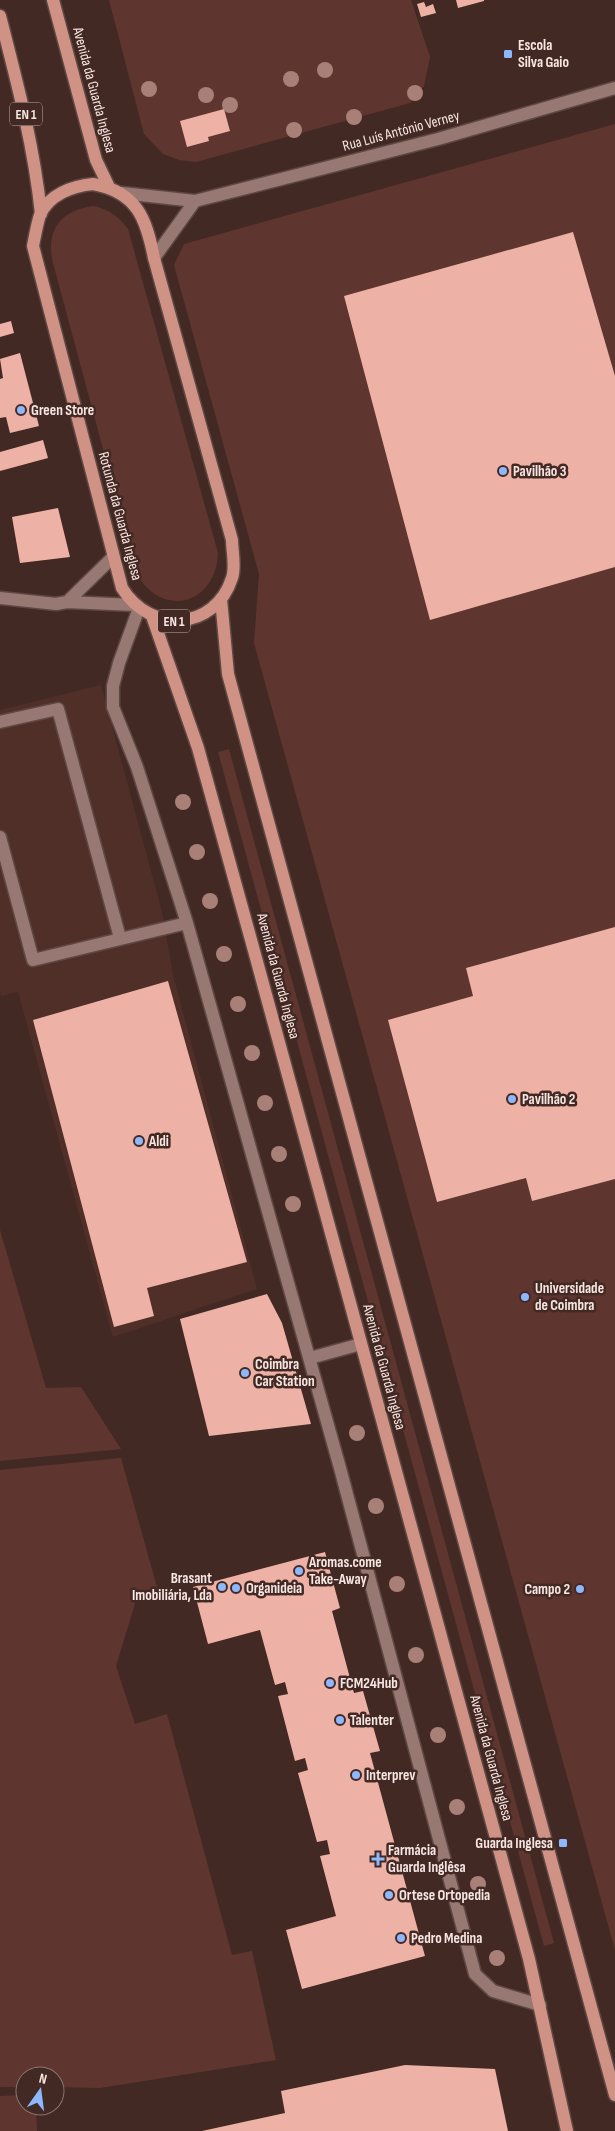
<svg xmlns="http://www.w3.org/2000/svg" width="615" height="2131" viewBox="0 0 615 2131" font-family="'Sofia Sans Condensed',sans-serif">
<rect width="100%" height="100%" fill="#432924"/>
<path fill="#502f29" d="M101,685l61,227 11,63 84,314 -144,48 -95,-345 -17,4 -1,-5v-281z"/>
<path fill="#5e362f" d="M109,0h302l19,57 -6,29 -14,17 -214,59 -17,-2 -16,-6 -19,-20z
M615,124v1826l-361,-1307 5,-69 -85,-309 10,-21z
M94,206c16,4 24,10 34,23l90,324c-2,51 -54,66 -81,22l-84,-312c-8,-33 8,-53 41,-57z
M229,749l325,1194 -10,3 -326,-1194z
M0,1230l46,158 35,-1 40,62 -121,12z
M121,1458l37,133 -21,6 -21,69 19,58 32,-10 65,241 20,-4 24,109 -176,28 -45,-1v-11h-30v11h-25v-617z
M25,2095v11h11l1,25h-37v-35z"/>
<path fill="#eeb1a5" d="M456,0h28v1l-26,7z
M424,2l2,5 7,-3 3,9 -15,4 -4,-13z
M224,109l6,22 -22,6 1,4 -22,6 -7,-26z
M573,232l42,144v191l-185,53 -86,-324z
M11,321l3,12 -14,4v-13z
M20,353l19,73 -29,7 -4,-16 -6,1v-39l3,-1 -3,-19z
M43,440l5,18 -48,13v-19z
M58,508l12,49 -50,6 -8,-46z
M615,927v252l-83,22 -6,-23 -89,24 -49,-182 85,-24 -7,-28z
M168,981l79,281 -100,26 7,28 -40,11 -81,-307z
M267,1294l15,29 29,101 -102,12 -29,-117z
M325,1552l15,56 -8,3 22,82 9,-2 17,60 -10,2 55,203 -123,33 -16,-59 50,-14 -16,-60 10,-2 -3,-14 -10,2 -19,-69 10,-3 -3,-12 -10,3 -17,-65 10,-2 -3,-12 -10,3 -15,-55 -52,14 -15,-57z
M405,2065l90,4 13,62h-306l83,-18 -4,-22z"/>
<g fill="none" stroke-linecap="round" stroke-linejoin="round">
<g stroke="#5f4844" stroke-width="15">
<path id="minor" d="M122,193l73,8 243,-62 177,-51
M154,258l41,-57
M0,598l56,6 11,-2 67,3
M67,602l46,-45
M139,608l-20,55 -6,23v21l24,60 50,156 153,545 135,506 18,17 47,14
M0,722l58,-13 62,229
M0,837l33,123 154,-37
M310,1358l51,-14"/>
</g>
<g stroke="#5f4844" stroke-width="15">
<path id="major" d="M53,0l43,160 13,27
M0,16c17,66 34,130 41,198
M93,184c44,8 53,34 61,74l78,282c0,11 4,27 0,38 -17,53 -82,56 -110,10l-89,-342c2,-10 4,-22 7,-31 9,-21 33,-29 53,-31z
M221,599l7,75 387,1421
M152,616l46,132 58,210 273,1001 38,172"/>
</g>
<use href="#minor" stroke="#977872" stroke-width="12"/>
<use href="#major" stroke="#d19286" stroke-width="12"/>
</g>
<g fill="#a98078">
<circle cx="325" cy="70" r="8"/>
<circle cx="291" cy="79" r="8"/>
<circle cx="149" cy="89" r="8"/>
<circle cx="415" cy="93" r="8"/>
<circle cx="206" cy="95" r="8"/>
<circle cx="230" cy="105" r="8"/>
<circle cx="354" cy="117" r="8"/>
<circle cx="294" cy="130" r="8"/>
<circle cx="183" cy="802" r="8"/>
<circle cx="197" cy="852" r="8"/>
<circle cx="210" cy="901" r="8"/>
<circle cx="224" cy="954" r="8"/>
<circle cx="238" cy="1004" r="8"/>
<circle cx="252" cy="1053" r="8"/>
<circle cx="265" cy="1103" r="8"/>
<circle cx="279" cy="1154" r="8"/>
<circle cx="293" cy="1204" r="8"/>
<circle cx="357" cy="1433" r="8"/>
<circle cx="376" cy="1506" r="8"/>
<circle cx="397" cy="1584" r="8"/>
<circle cx="416" cy="1655" r="8"/>
<circle cx="438" cy="1735" r="8"/>
<circle cx="457" cy="1807" r="8"/>
<circle cx="478" cy="1884" r="8"/>
<circle cx="497" cy="1958" r="8"/>
</g>
<g fill="#8eb8fd" stroke="#432924" stroke-width="2">
<rect x="503" y="49" width="10" height="10" rx="2.5"/>
<circle cx="21" cy="410" r="5"/>
<circle cx="503" cy="471" r="5"/>
<circle cx="512" cy="1099" r="5"/>
<circle cx="139" cy="1141" r="5"/>
<circle cx="525" cy="1297" r="5"/>
<circle cx="245" cy="1373" r="5"/>
<circle cx="299" cy="1571" r="5"/>
<circle cx="222" cy="1587" r="5"/>
<circle cx="236" cy="1588" r="5"/>
<circle cx="580" cy="1589" r="5"/>
<circle cx="330" cy="1683" r="5"/>
<circle cx="340" cy="1720" r="5"/>
<circle cx="356" cy="1775" r="5"/>
<rect x="558" y="1838" width="10" height="10" rx="2.5"/>
<path d="M375.5 1851.5h5v5h5v5h-5v5h-5v-5h-5v-5h5z"/>
<circle cx="389" cy="1895" r="5"/>
<circle cx="401" cy="1938" r="5"/>
</g>
<g text-anchor="middle" dominant-baseline="central" stroke-width="5" stroke-linejoin="round" paint-order="stroke">
<g fill="#432924" stroke="#c2ada9" stroke-width="1">
<rect x="10" y="102.5" width="32" height="23" rx="4"/>
<rect x="158" y="609.5" width="32" height="23" rx="4"/>
</g>
<g font-size="14" font-weight="bold" fill="#f8e6e2">
<text x="26" y="114">EN 1</text>
<text x="174" y="621">EN 1</text>
</g>
<g font-size="15" font-weight="bold" fill="#f8e6e2" stroke="#432924" text-anchor="start">
<text x="518" y="45">Escola<tspan x="518" dy="17">Silva Gaio</tspan></text>
<text x="31" y="410">Green Store</text>
<text x="513" y="471">Pavilhão 3</text>
<text x="522" y="1099">Pavilhão 2</text>
<text x="149" y="1141">Aldi</text>
<text x="535" y="1288">Universidade<tspan x="535" dy="17">de Coimbra</tspan></text>
<text x="255" y="1364">Coimbra<tspan x="255" dy="17">Car Station</tspan></text>
<text x="309" y="1562">Aromas.come<tspan x="309" dy="17">Take-Away</tspan></text>
<text x="212" y="1578" text-anchor="end">Brasant<tspan x="212" dy="17">Imobiliária, Lda</tspan></text>
<text x="246" y="1588">Organideia</text>
<text x="570" y="1589" text-anchor="end">Campo 2</text>
<text x="340" y="1683">FCM24Hub</text>
<text x="350" y="1720">Talenter</text>
<text x="366" y="1775">Interprev</text>
<text x="553" y="1843" text-anchor="end">Guarda Inglesa</text>
<text x="388" y="1850">Farmácia<tspan x="388" dy="17">Guarda Inglêsa</tspan></text>
<text x="399" y="1895">Ortese Ortopedia</text>
<text x="411" y="1938">Pedro Medina</text>
</g>
<g font-size="15" fill="#f8e6e2" stroke="#432924">
<text transform="translate(94 90) rotate(75)">Avenida da Guarda Inglesa</text>
<text transform="translate(401 131) rotate(-15)">Rua Luís António Verney</text>
<text transform="translate(120 516) rotate(75)">Rotunda da Guarda Inglesa</text>
<text transform="translate(278 976) rotate(75)">Avenida da Guarda Inglesa</text>
<text transform="translate(384 1367) rotate(75)">Avenida da Guarda Inglesa</text>
<text transform="translate(491 1758) rotate(75)">Avenida da Guarda Inglesa</text>
</g>
</g>
<g transform="translate(40 2091) rotate(14)"><circle r="24" fill="#432924" stroke="#8b7570"/>
<path d="M0-4L9 19L0 12L-9 19Z" fill="#8eb8fd"/>
<text y="-8" font-size="14" font-weight="bold" text-anchor="middle" fill="#f8e6e2">N</text>
</g>
</svg>
